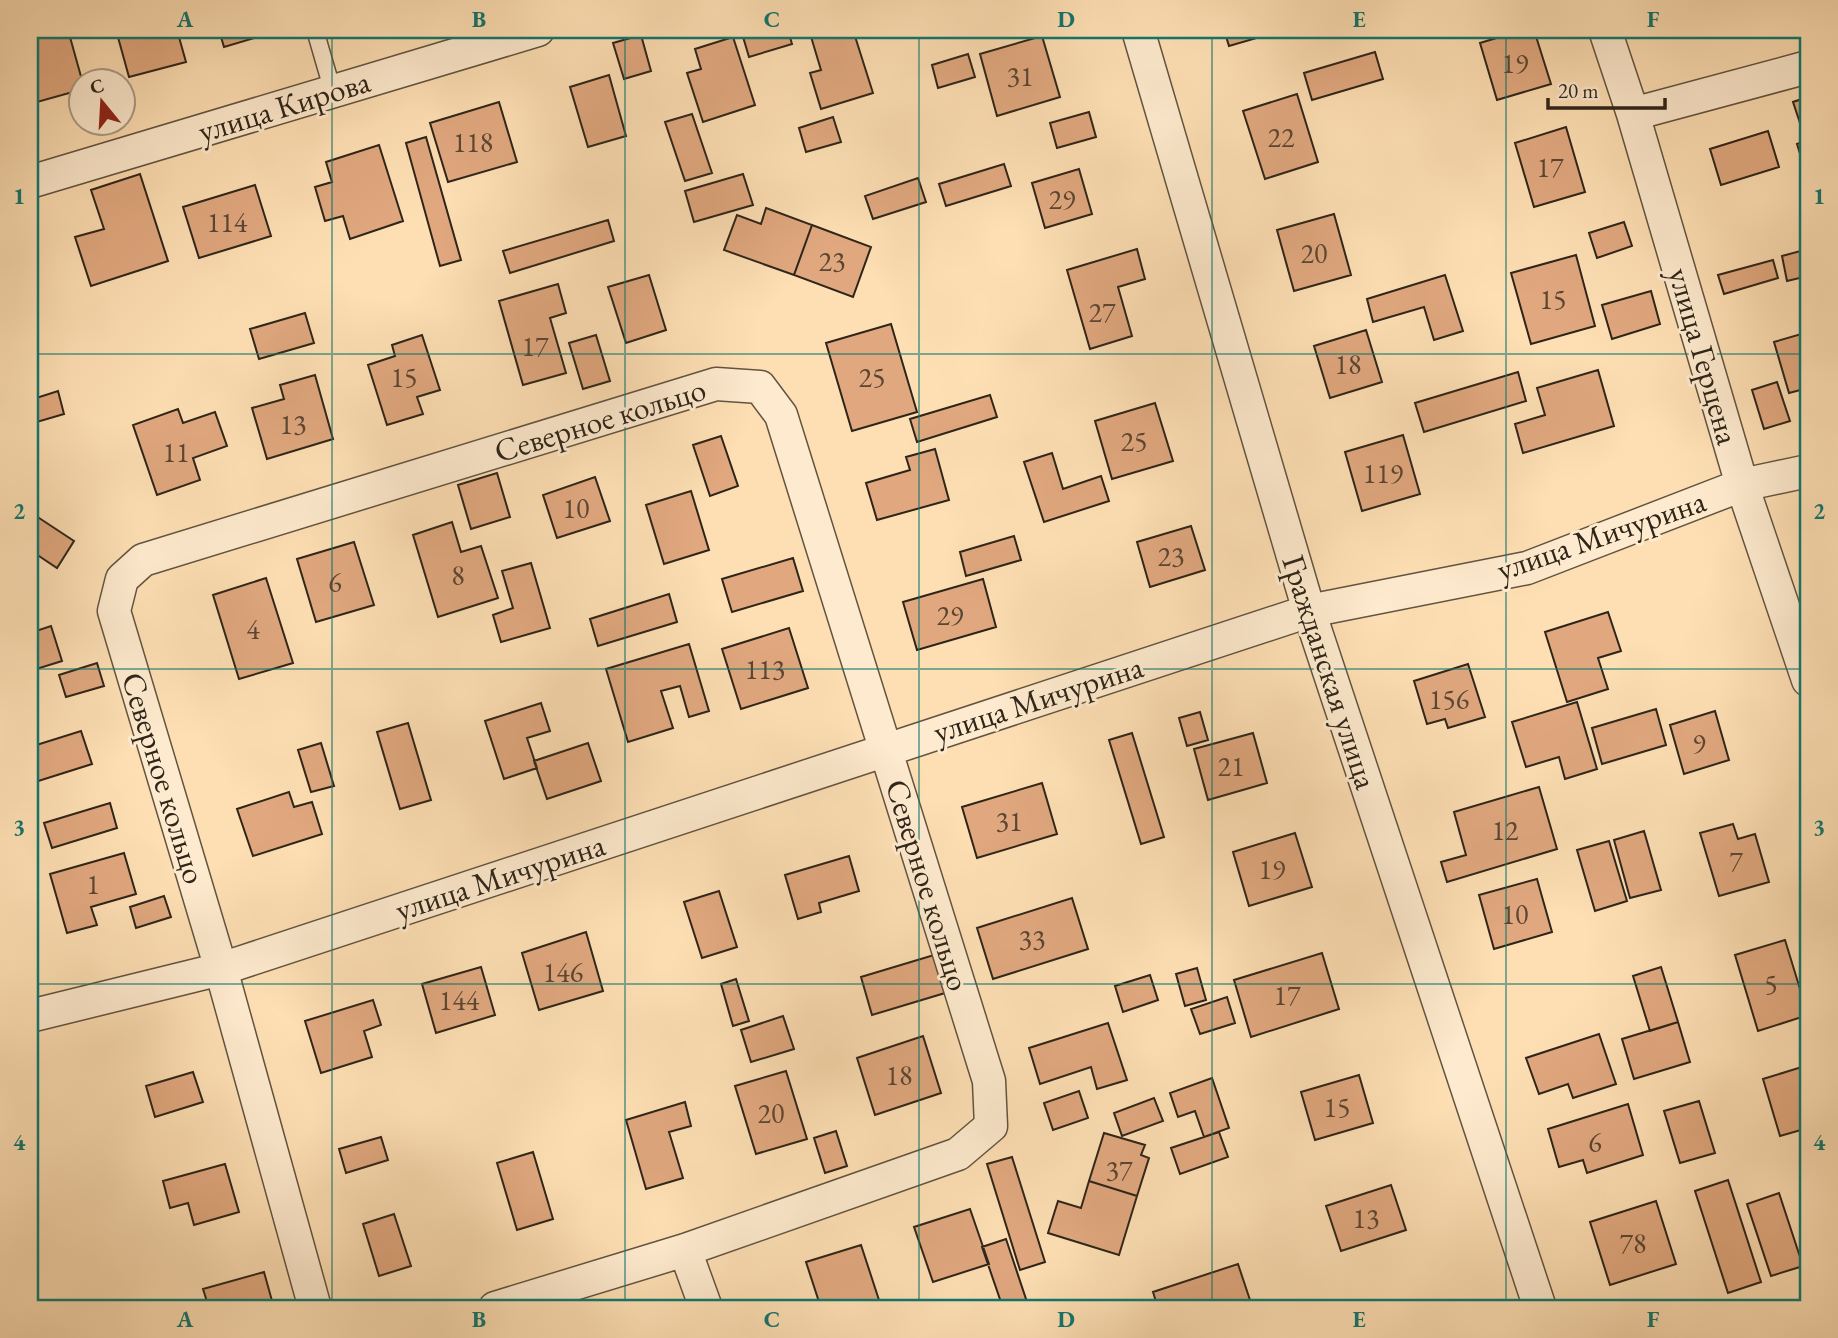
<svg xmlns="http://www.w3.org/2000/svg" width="1838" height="1338" viewBox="0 0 1838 1338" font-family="'EB Garamond',serif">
<rect width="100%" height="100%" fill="#fedfb4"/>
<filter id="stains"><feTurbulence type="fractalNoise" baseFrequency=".00286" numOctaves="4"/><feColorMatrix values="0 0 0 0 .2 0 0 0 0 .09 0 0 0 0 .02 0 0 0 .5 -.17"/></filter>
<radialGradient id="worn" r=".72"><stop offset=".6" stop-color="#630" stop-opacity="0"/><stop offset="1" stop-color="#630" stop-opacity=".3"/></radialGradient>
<path fill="#e1a87f" stroke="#2e251a" stroke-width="2" d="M58,30h10l14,50h-2v10l-50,14v-67z
M116,30h61l9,32 -57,15z
M219,30h51l1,3 -47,14z
M741,30h47l4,14 -43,13z
M809,30h44l20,63 -52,16 -11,-36 11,-3z
M1224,30h60l-55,16z
M1523,30h11l17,54 -54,16 -17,-57z
M641,35l10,36 -27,8 -11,-36z
M1042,36l18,61 -63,19 -17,-62z
M733,37l22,68 -52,17 -16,-49 14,-4 -6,-20z
M1375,52l8,27 -71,21 -8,-27z
M968,54l7,23 -37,11 -6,-23z
M609,75l17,61 -38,11 -18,-60z
M1297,94l21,68 -53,17 -22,-68z
M1808,97v44h-2l-13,-39z
M499,102l18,60 -69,20 -18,-59z
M1089,112l7,25 -39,11 -7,-25z
M692,114l20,59 -27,8 -20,-59z
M833,117l8,25 -35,10 -7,-24z
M1566,127l19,65 -51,15 -19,-64z
M1768,131l11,36 -58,18 -11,-36z
M426,137l35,123 -21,6 -34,-123z
M1806,141h2v39l-11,-36z
M379,145l24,76 -53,18 -7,-23 -18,5 -10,-34 17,-5 -6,-20z
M1004,164l7,22 -65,20 -7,-22z
M1079,169l13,45 -47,14 -13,-45z
M140,174l28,87 -77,25 -16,-49 29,-8 -13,-39z
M743,174l10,31 -59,17 -9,-31z
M918,178l8,24 -53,17 -8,-23z
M255,185l16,51 -72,22 -16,-51z
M766,208l46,17 -18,50 -70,-25 13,-35 24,9z
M1334,214l17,61 -57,16 -17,-61z
M608,220l6,21 -104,32 -7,-22z
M1624,222l8,24 -35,12 -8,-25z
M812,225l59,22 -18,50 -59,-22z
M1137,249l8,30 -27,8 14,49 -42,13 -23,-79z
M1808,249v27l-21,5 -5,-25z
M1576,255l19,71 -64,18 -20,-71z
M1773,260l5,18 -54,16 -6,-19z
M649,275l17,55 -40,13 -18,-56z
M1445,275l18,56 -29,9 -10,-33 -51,15 -6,-23z
M558,284l8,29 -16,5 16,55 -43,12 -24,-84z
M1651,291l9,33 -48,15 -10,-34z
M305,313l9,30 -55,16 -9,-30z
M891,324l26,88 -65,19 -26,-88z
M1366,330l16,52 -52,16 -16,-52z
M1808,332v56l-19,5 -15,-51z
M422,335l18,55 -23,7 6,17 -36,11 -19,-60 27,-9 -3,-11z
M596,335l14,46 -27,8 -14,-46z
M1598,370l16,56 -91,27 -8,-29 30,-9 -8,-27z
M1518,372l8,29 -102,31 -9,-29z
M315,375l18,64 -66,20 -15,-51 32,-9 -4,-14z
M1777,382l13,39 -26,8 -12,-39z
M58,391l6,23 -34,10v-24z
M990,395l7,22 -80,25 -7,-23z
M1155,403l18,58 -61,18 -17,-58z
M178,409l5,14 32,-11 12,34 -34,12 7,22 -43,15 -24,-70z
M1403,435l17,59 -58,17 -17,-59z
M721,436l17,50 -28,10 -17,-51z
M935,449l14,51 -72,20 -11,-37 44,-13 -4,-13z
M1052,453l11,36 38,-13 8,25 -65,21 -20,-60z
M497,473l13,44 -39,12 -13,-44z
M595,477l15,44 -53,17 -14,-43z
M691,491l18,59 -45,14 -18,-59z
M30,512l44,29 -17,27 -27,-18z
M452,522l9,30 20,-6 17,52 -60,19 -25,-82z
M1191,526l14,44 -55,17 -13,-45z
M1014,536l7,24 -55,16 -6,-24z
M354,542l20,63 -58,17 -19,-63z
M793,558l10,33 -71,21 -10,-33z
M531,563l19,65 -49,14 -8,-27 20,-7 -11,-37z
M266,578l27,85 -54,16 -26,-84z
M983,579l13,48 -79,23 -14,-48z
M669,594l8,28 -79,24 -8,-27z
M1608,612l13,39 -23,7 10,31 -41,13 -22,-70z
M51,626l11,35 -32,10v-38z
M789,628l19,60 -67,21 -19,-60z
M689,644l20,67 -20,6 -9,-31 -19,5 12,37 -45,14 -22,-73z
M97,663l7,23 -38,11 -7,-22z
M1468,664l17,53 -37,11 -3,-9 -18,5 -13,-43z
M1577,702l20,67 -32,10 -6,-22 -33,10 -14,-45z
M541,703l9,28 -23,7 10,30 -33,11 -19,-58z
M1656,709l10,36 -64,19 -10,-36z
M1715,711l14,49 -45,14 -14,-49z
M1200,712l8,28 -21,6 -8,-28z
M408,723l23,77 -31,9 -23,-77z
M81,731l11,33 -60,19 -2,-7v-29z
M1132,733l32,104 -23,7 -32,-104z
M1253,733l14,50 -59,17 -14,-51z
M321,743l13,43 -23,6 -13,-42z
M588,743l13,38 -54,18 -13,-38z
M1042,783l15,51 -80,24 -15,-51z
M1539,787l18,62 -110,33 -6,-20 25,-7 -12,-43z
M289,792l5,15 18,-5 10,32 -69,22 -16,-47z
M110,803l7,25 -65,20 -8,-25z
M1733,824l5,15 17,-5 14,48 -50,14 -19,-63z
M1644,831l17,59 -31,8 -16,-58z
M1295,833l17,54 -63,19 -16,-54z
M1609,841l18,60 -32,10 -18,-61z
M124,853l12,41 -45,13 6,18 -30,8 -17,-59z
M849,856l10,35 -40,12 2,9 -23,7 -13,-44z
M1537,879l15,53 -58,17 -15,-54z
M719,891l18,56 -35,11 -18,-56z
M164,896l7,21 -35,11 -6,-21z
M1072,898l16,51 -95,30 -16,-51z
M586,932l17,59 -64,19 -17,-57z
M1785,940l23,75 -50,16 -23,-76z
M1322,953l17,56 -88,28 -17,-57z
M934,955l11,38 -73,22 -11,-38z
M481,967l14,48 -59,18 -14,-49z
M1661,967l17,55 -28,9 -17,-55z
M1197,968l9,32 -21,6 -9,-32z
M1150,975l8,25 -35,12 -8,-26z
M736,979l13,42 -16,5 -12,-42z
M1227,997l8,26 -35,11 -9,-25z
M373,1000l8,25 -17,6 8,26 -51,16 -16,-52z
M783,1016l11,33 -43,13 -10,-32z
M1678,1022l12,40 -56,17 -12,-40z
M1108,1023l19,57 -30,9 -6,-22 -51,17 -11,-36z
M1599,1034l17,50 -43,14 -5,-14 -29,10 -13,-36z
M923,1036l18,57 -66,22 -18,-57z
M1808,1065v63l-28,8 -17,-57z
M786,1071l21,68 -51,15 -21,-68z
M193,1072l10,30 -48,15 -9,-31z
M1359,1075l14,48 -58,17 -14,-48z
M1212,1078l17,50 -25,9 -9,-26 -17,6 -8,-24z
M1079,1091l9,27 -35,12 -9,-27z
M1154,1098l9,23 -41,15 -8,-23z
M1699,1101l16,52 -35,10 -16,-52z
M685,1102l6,24 -22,6 14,46 -37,11 -20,-69z
M1628,1104l15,51 -56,18 -4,-13 -24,7 -11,-38z
M836,1131l11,35 -22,7 -11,-35z
M1219,1132l9,25 -48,17 -9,-26z
M1104,1133l41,12 -4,10 8,3 -12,38 -48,-15z
M381,1137l7,23 -42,13 -7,-24z
M533,1152l20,67 -36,11 -20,-67z
M1012,1157l33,105 -25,8 -33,-106z
M225,1164l14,48 -45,13 -6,-22 -18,5 -7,-27z
M1728,1180l33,102 -33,11 -33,-102z
M1089,1181l48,15 -18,59 -71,-22 10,-32 23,7z
M1391,1185l15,45 -65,21 -15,-45z
M1779,1193l24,73 -32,10 -24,-72z
M1656,1201l20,63 -66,21 -20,-63z
M970,1209l19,55 -56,18 -19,-55z
M394,1214l17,52 -32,10 -16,-52z
M1006,1239l23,69h-26l-21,-61z
M861,1245l18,55 -26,8h-32l-15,-46z
M1238,1264l12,36 -16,5 1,3h-77l-5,-16z
M264,1272l10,36h-65l-6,-19z"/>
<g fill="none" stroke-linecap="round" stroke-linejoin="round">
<g stroke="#625440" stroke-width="19">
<path id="lane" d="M315,30l18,62"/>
</g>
<g stroke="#625440" stroke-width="35">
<path id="street" d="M1138,30l171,581 231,697
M1605,30l28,84 109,371 66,195
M1633,114l175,-47
M30,182l508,-152
M30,1016l191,-47 1088,-358 218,-43 215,-83 66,-14
M685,1250l21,58
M315,1308l-94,-339 -107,-358 8,-32 21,-19 573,-176 44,3 21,28 208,666 2,45 -33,28 -273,96 -190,58"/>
</g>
<use href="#lane" stroke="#feeace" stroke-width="16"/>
<use href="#street" stroke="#feeace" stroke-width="32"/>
</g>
<path fill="none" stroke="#0f766e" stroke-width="2" stroke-opacity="0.55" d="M332,30v1278M625,30v1278M919,30v1278M1212,30v1278M1506,30v1278M30,354h1778M30,669h1778M30,984h1778"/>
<g text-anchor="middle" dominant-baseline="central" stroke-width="6" stroke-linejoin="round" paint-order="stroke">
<g font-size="28" fill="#5b4633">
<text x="1515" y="63">19</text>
<text x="1020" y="76">31</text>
<text x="1281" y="137">22</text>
<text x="473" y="142">118</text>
<text x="1550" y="167">17</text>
<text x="1062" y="199">29</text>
<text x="227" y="222">114</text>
<text x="1314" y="253">20</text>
<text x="832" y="261">23</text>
<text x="1553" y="299">15</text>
<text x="1102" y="312">27</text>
<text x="535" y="346">17</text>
<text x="1348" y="364">18</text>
<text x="404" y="377">15</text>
<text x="872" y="377">25</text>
<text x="293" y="424">13</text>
<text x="1134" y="441">25</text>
<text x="176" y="452">11</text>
<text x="1383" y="473">119</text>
<text x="576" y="508">10</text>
<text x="1171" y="556">23</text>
<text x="458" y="575">8</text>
<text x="335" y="582">6</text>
<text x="950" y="615">29</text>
<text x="253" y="629">4</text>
<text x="765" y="669">113</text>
<text x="1449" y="699">156</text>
<text x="1699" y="743">9</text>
<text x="1231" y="766">21</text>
<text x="1009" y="821">31</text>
<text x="1505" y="830">12</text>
<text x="1736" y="861">7</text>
<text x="1272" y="869">19</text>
<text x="93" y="884">1</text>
<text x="1515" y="914">10</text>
<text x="1032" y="939">33</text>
<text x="563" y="972">146</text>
<text x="1771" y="984">5</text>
<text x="1287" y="995">17</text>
<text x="459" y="1000">144</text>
<text x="899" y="1075">18</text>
<text x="1337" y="1107">15</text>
<text x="771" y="1113">20</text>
<text x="1595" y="1142">6</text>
<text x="1119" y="1170">37</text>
<text x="1366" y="1218">13</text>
<text x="1633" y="1243">78</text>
</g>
<g font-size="32" fill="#2e251a" stroke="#feeace">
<text transform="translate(284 106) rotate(-17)">улица Кирова</text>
<text transform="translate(1704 356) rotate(74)">улица Герцена</text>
<text transform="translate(600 420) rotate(-17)">Северное кольцо</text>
<text transform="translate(1601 535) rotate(-19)">улица Мичурина</text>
<text transform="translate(1330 672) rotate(72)">Гражданская улица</text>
<text transform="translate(1038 699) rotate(-18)">улица Мичурина</text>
<text transform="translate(164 778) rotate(73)">Северное кольцо</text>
<text transform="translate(500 877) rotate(-18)">улица Мичурина</text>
<text transform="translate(928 885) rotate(73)">Северное кольцо</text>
</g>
</g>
<rect width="1838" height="1338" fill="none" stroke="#fedfb4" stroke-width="77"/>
<g transform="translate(102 102) rotate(342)"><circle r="33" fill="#feeace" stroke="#ab9b86" stroke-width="2"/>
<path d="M0-5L12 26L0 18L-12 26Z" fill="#8f2418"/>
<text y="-10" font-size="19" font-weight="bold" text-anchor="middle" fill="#2e251a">С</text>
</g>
<path d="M1548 98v10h117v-10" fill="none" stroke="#2e251a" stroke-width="3.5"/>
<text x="1558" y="98" font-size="21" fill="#2e251a" stroke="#feeace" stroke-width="5" paint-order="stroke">20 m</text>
<rect x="38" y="38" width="1762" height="1262" fill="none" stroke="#0f766e" stroke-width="2.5"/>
<g font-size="23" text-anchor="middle" font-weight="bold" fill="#0f766e">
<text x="185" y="27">A</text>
<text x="479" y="27">B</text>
<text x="772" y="27">C</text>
<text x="1066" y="27">D</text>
<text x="1359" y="27">E</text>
<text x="1653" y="27">F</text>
<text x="19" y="204">1</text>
<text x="1819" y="204">1</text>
<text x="19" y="519">2</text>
<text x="1819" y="519">2</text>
<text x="19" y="835">3</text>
<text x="1819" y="835">3</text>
<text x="19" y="1150">4</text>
<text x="1819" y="1150">4</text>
<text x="185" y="1327">A</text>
<text x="479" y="1327">B</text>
<text x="772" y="1327">C</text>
<text x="1066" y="1327">D</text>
<text x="1359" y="1327">E</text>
<text x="1653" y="1327">F</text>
</g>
<rect width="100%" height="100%" filter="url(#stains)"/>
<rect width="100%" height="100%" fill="url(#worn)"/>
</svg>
